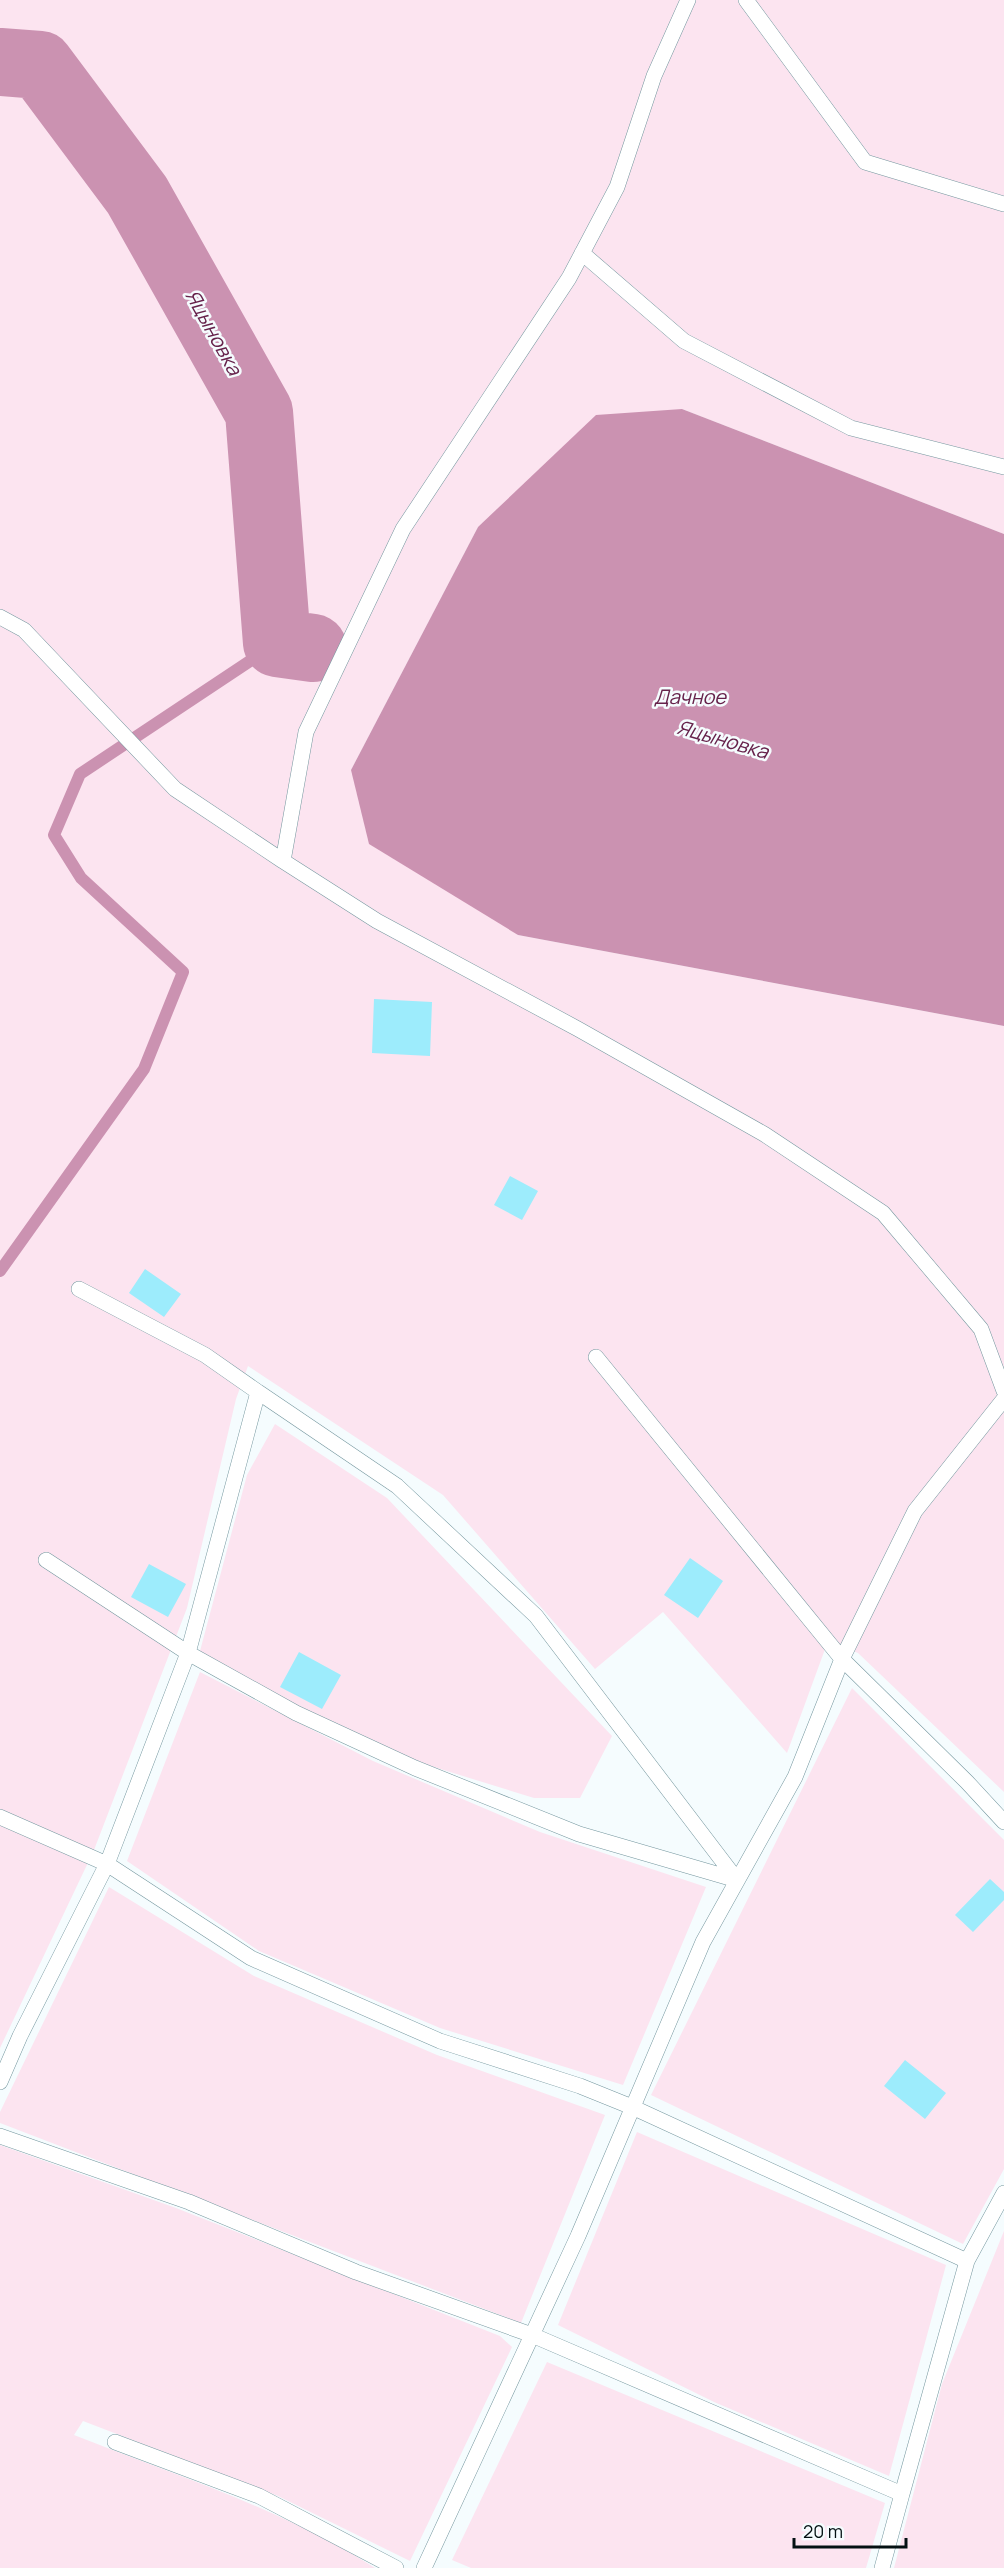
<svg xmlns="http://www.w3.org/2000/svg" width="1004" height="2568" viewBox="0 0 1004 2568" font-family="Manrope,sans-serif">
<rect width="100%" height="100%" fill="#f5fcfe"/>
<path fill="#fce4f0" d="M0,0h1004v534l-322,-125 -204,118 -127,243 167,165 486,91v766l-146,-139 -30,-12 -41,112 -124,-141 -68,57 -152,-174 -195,-129 -12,33 -49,209 -93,242 -94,198z
M275,1424l112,74 225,238 -32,62h-46l-142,-44 -170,-86 -22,-17 47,-176z
M200,1672l173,89 167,71 166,55 -83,198 -183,-57 -181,-77 -132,-90z
M852,1688l152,152v329l-41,75 -312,-149z
M109,1887l145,89 183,79 168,60 -84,208 -521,-200v-11z
M637,2132l309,133 -57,211 -175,-74 -156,-77z
M0,2145l176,63 324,128 12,11 -102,214 -132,-65 -195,-75 -9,14c98,39 212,75 301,133h-375z
M1004,2231v337h-110l48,-184z
M547,2362l338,141 -19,65h-395l-19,-8z"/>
<path fill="#cb92b1" d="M682,409l322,125v492l-486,-91 -149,-91 -18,-74 127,-243 118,-112z"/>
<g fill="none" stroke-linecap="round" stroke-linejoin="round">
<path stroke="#cb92b1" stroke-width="12" d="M0,1271l144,-202 39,-97 -102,-94 -27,-43 26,-61 197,-131"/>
<path stroke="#cb92b1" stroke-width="68" d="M0,62l40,3 97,130 122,217 18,231 36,5"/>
</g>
<path fill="#9decfc" d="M374,999l58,3 -2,54 -58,-3z
M510,1176l28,15 -16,29 -28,-15z
M145,1269l36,25 -17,23 -35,-24z
M690,1558l33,23 -25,37 -34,-23z
M149,1564l37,20 -18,33 -37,-20z
M299,1652l42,23 -19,34 -42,-22z
M990,1879l14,13v8l-31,32 -18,-17z
M905,2060l41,33 -21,26 -41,-33z"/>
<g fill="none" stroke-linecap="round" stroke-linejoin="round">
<g stroke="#75979f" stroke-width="16">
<path id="service" d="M688,0l-34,76 -37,111 -48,91 -166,251 -97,203 -23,129 94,60 201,108 186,105 119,79 98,116 23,62
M746,0l119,162 139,42
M582,253l102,88 167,87 153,39
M0,617l24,13 151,159 108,72
M596,1357l246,302 125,123 37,40
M258,1392l139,94 139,130 201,264
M46,1560l142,93 108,60 119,55 164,66 158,46
M0,1817l107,47 144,94 189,83 140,45 52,21 335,154 -65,233
M0,2082l20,-46 87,-172 81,-211 70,-261 -53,-37 -126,-66
M0,2136l189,66 167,70 176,63 370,159 -20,74
M967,2261l37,-68
M115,2442l144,54 137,72
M424,2568l154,-332 125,-294 92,-165 47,-118 73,-148 89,-112"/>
</g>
<use href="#service" stroke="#fff" stroke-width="15"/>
</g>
<g text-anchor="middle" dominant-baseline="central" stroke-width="5" stroke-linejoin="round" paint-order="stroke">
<g font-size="20" font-style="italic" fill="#66224b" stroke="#f5fcfe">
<text transform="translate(214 332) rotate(61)">Яцыновка</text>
<text x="690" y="696">Дачное</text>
<text transform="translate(723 739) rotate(16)">Яцыновка</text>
</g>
</g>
<path d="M794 2538v9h112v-9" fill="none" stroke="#041113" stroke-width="3"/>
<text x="803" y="2538" font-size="18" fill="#041113" stroke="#f5fcfe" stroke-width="4.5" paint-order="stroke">20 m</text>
</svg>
